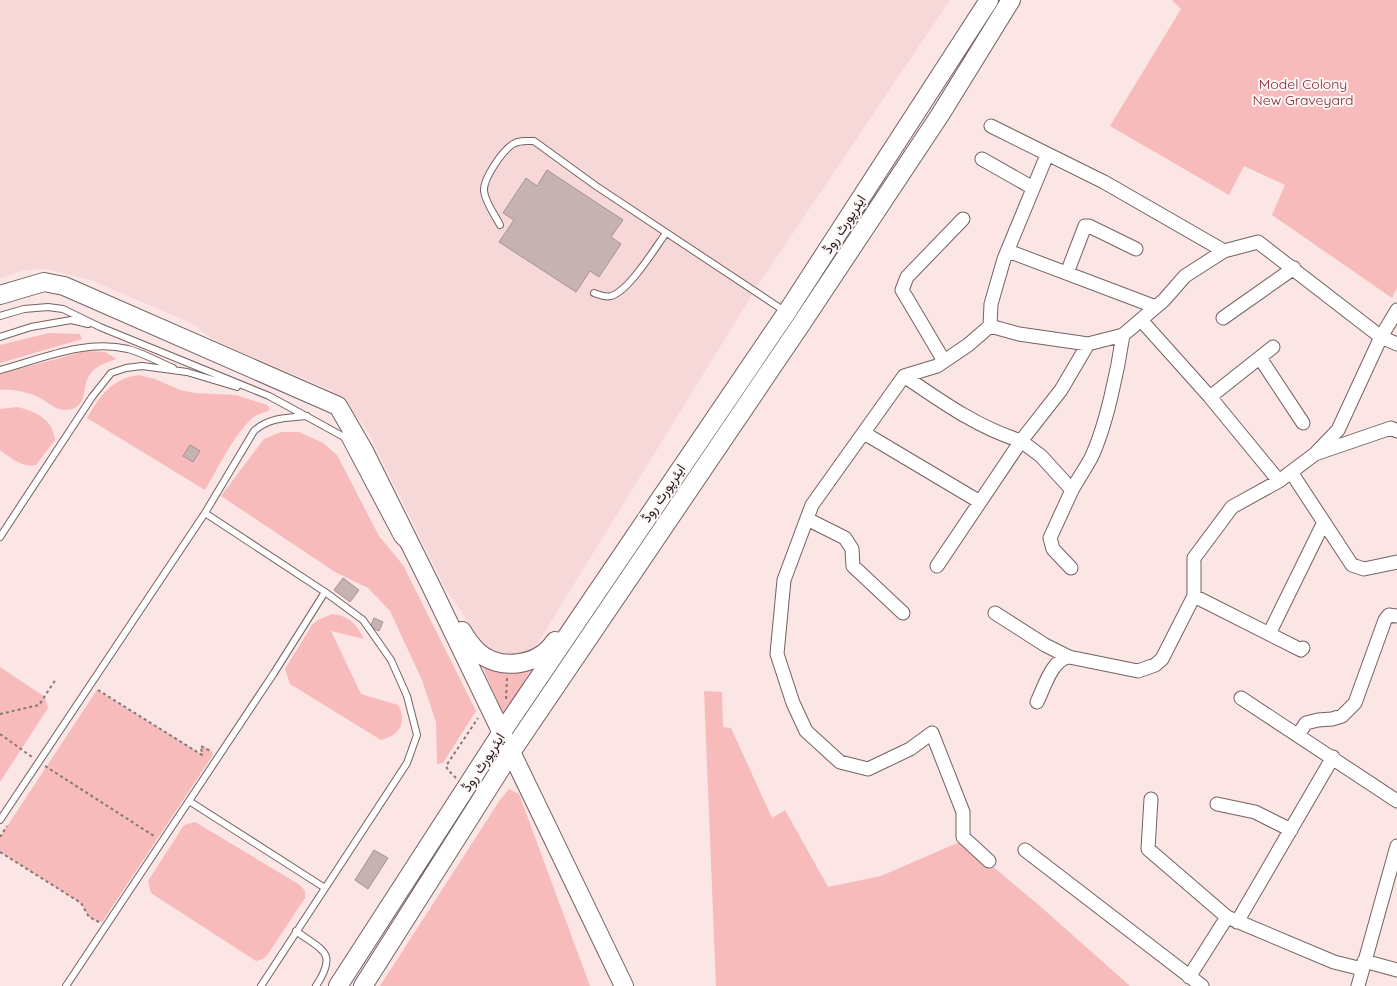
<svg xmlns="http://www.w3.org/2000/svg" width="1397" height="986" viewBox="0 0 1397 986" font-family="Quicksand,Vazirmatn,sans-serif">
<rect width="100%" height="100%" fill="#fbe5e5"/>
<path fill="#f7d8d8" d="M0,0h950l-190,282 -226,367 -14,7h-16l-16,-7 -10,-10 -20,-33 -11,-14 -79,-160 -23,-31 -17,-12 -113,-48 -24,-18 -101,-43 -42,-11 -23,1 -25,8z"/>
<path fill="#f7bbbb" d="M1172,0h225v288l-5,10 -120,-83 13,-30 -41,-19 -15,29 -119,-69 71,-117z
M49,333l31,1 2,5 -82,24v-18z
M86,351l19,1 12,7c-10,3 -19,6 -26,14 -10,11 -2,31 -19,36 -14,5 -24,-8 -36,-13 -9,-4 -27,-8 -36,-6v-16z
M139,375l16,4 25,11 15,3 41,2 31,10 3,4c-6,5 -14,5 -19,10 -20,21 -32,47 -46,71l-118,-72c13,-22 24,-39 52,-43z
M17,407c18,4 36,12 38,33l-19,25c-14,3 -25,-7 -36,-15v-41z
M281,432h18l24,11 14,12 42,81 24,29 73,146 -33,52 -6,1 -1,-42 -14,-42 -32,-69 -22,-23 -33,-16 -114,-76 43,-57z
M332,614c18,2 24,10 32,25l-33,-8 30,63 37,11c10,17 1,31 -17,35l-91,-56 -5,-15 27,-44 6,-5z
M480,661l54,3 -30,52z
M0,667l45,30 3,11 -48,74z
M97,690l104,64v-8l9,3 3,6 -111,167 -6,-1 -7,-4 -8,-14 -81,-51v-15z
M704,691l18,1 1,35 8,1 41,90 13,-8 43,77 53,-11 81,-35 79,66 89,79h-414z
M509,789l10,5 71,192h-210l120,-186z
M195,822l105,63 5,6v7l-37,56 -5,5 -7,2 -105,-68 -3,-12 36,-56z"/>
<path fill="#c7b2b2" stroke="#a69291" d="M547,170l76,50 -12,17 10,7 -22,33 -9,-6 -14,21 -77,-50 15,-22 -11,-7 23,-35 11,8z
M190,445l10,6 -7,11 -10,-6z
M343,578l16,12 -9,12 -16,-12z
M374,618l9,4 -4,9 -9,-4z
M374,850l14,8 -20,31 -13,-9z"/>
<g fill="none" stroke-linecap="round" stroke-linejoin="round">
<g stroke="#756262" stroke-width="8">
<path id="service" d="M500,225c-5,-10 -15,-23 -16,-34 -1,-12 18,-40 29,-47 6,-4 13,-3 21,-3l62,45 190,126
M594,293c6,2 11,5 17,3 18,-5 44,-48 55,-63
M0,316l24,-7 24,-2 15,2 37,18 169,69 46,25 29,16 54,102 5,5
M0,337l31,-10 40,-7 17,4
M0,370c41,-11 85,-31 128,-21 15,4 31,13 45,19
M205,513l120,79
M0,537l92,-140 19,-24 15,-5 16,-2 45,6 50,15
M189,801l136,87
M0,820l205,-307 49,-82c16,-14 33,-13 53,-15
M296,931c27,20 42,21 20,55
M66,986l208,-313 51,-81 38,28 28,40 16,36 10,39 -10,28 -146,223"/>
</g>
<g stroke="#756262" stroke-width="15">
<path id="minor" d="M991,126l113,56 120,69 34,-9 123,95 16,7
M1047,155l-43,104 -13,45 -1,22 29,8 69,10 35,-9 41,-35 21,-24 39,-25
M982,159l51,29
M1008,251l148,56
M1067,273l18,-47h4l47,23
M1223,318l71,-50
M1141,320l69,77 69,84
M990,326l-22,19 -31,21 -33,10c38,26 73,51 117,65l40,-51 27,-46
M1260,358l43,65
M944,361l-42,-71 5,-13 56,-58
M904,376l-92,129 -28,75 -7,74 16,49 13,28 34,31 28,7 42,-20 22,-16 31,79v25l26,24
M1210,397l63,-50
M864,433l116,69
M1316,453l22,-23 43,-93 16,-27
M1291,472l61,93 12,4 33,-7
M807,519l38,19 7,11 1,17 50,47
M937,566l84,-125 20,15 31,34c6,-11 13,-21 19,-32 15,-31 27,-89 32,-123
M1071,568l-18,-19 -3,-11 22,-48
M1194,596l107,54 2,-2
M995,613l50,32 24,12
M1269,634l55,-112
M1241,698l156,103
M1037,702c7,-14 15,-43 32,-45l69,14 17,-6 7,-6 32,-63v-38l38,-51 47,-26 36,-27 76,-26 6,3
M1298,735l8,-12 12,-3 14,-1 10,-3 13,-13 30,-83 4,-5 8,1
M1151,799l-3,50 79,68 107,45 28,7
M1217,804l38,8 36,18
M1025,850l177,136
M1237,922l96,-165
M1364,961l33,9
M1189,977l38,-60
M1358,986l39,-140"/>
</g>
<g stroke="#756262" stroke-width="20">
<path id="secondary" d="M0,295l44,-13 20,4 274,120 26,45 66,133 194,402
M462,631c4,7 9,14 15,20 22,21 62,15 78,-10
M338,986l164,-254 285,-420 202,-312
M363,986l149,-235 290,-428 138,-208 71,-115"/>
</g>
<path stroke="#857777" stroke-width="2" stroke-dasharray="3 3" stroke-linecap="butt" d="M98,690l104,65 -1,-9 11,6
M506,699l1,-22
M0,714l39,-9 17,-26
M0,734l32,23
M45,766l109,70
M456,778l-8,-8 -2,-4 32,-48
M0,837l7,-11
M0,852l81,51 8,14 10,5"/>
<use href="#service" stroke="#fff" stroke-width="6"/>
<use href="#minor" stroke="#fff" stroke-width="13"/>
<use href="#secondary" stroke="#fff" stroke-width="18"/>
</g>
<g text-anchor="middle" dominant-baseline="central" stroke-width="4" stroke-linejoin="round" paint-order="stroke">
<g font-size="14" fill="#822530" stroke="#fff6f6">
<text x="1303" y="84">Model Colony<tspan x="1303" dy="16">New Graveyard</tspan></text>
</g>
<g font-size="14" fill="#221a1a" stroke="#fff6f6">
<text transform="translate(844 224) rotate(-57)">ایئرپورٹ روڈ</text>
<text transform="translate(663 493) rotate(-56)">ایئرپورٹ روڈ</text>
<text transform="translate(483 762) rotate(-57)">ایئرپورٹ روڈ</text>
</g>
</g>
</svg>
